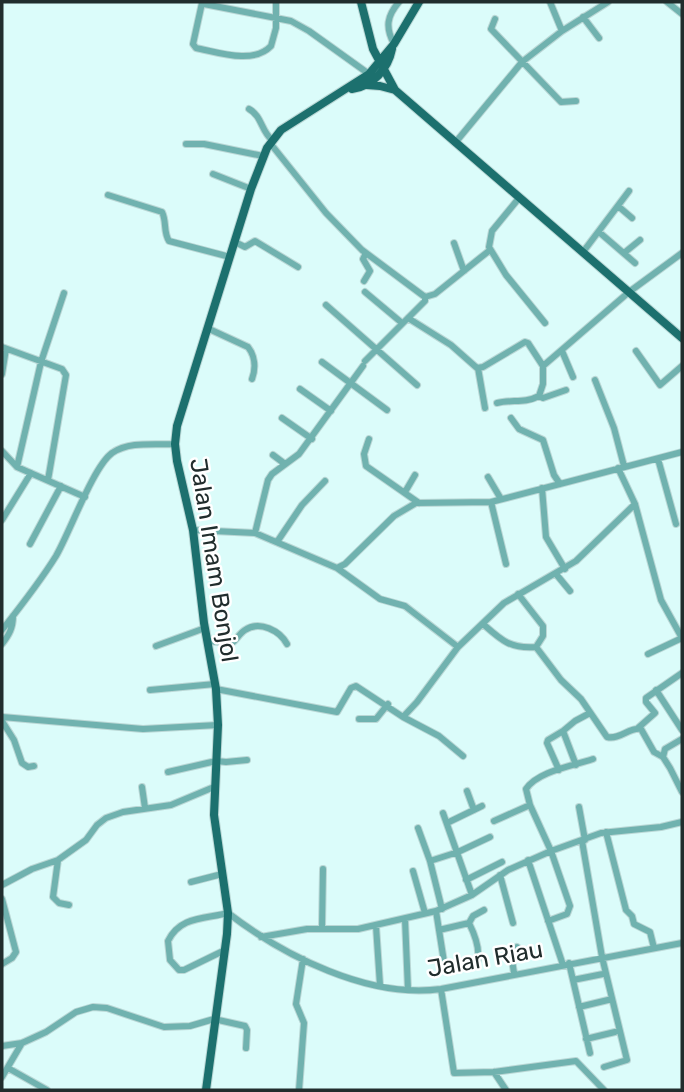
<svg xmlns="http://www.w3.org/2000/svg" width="684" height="1092" viewBox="0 0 684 1092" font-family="Rubik,sans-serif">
<rect width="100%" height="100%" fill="#dbfcfa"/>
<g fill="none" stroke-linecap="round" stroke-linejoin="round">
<g stroke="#bad7d5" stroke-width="8">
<path id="minor" d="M202,2l2,2 87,17 18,10 60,43
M550,2l12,29
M667,2l15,12
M202,3l-9,41 3,4c21,4 57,17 75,-2l5,-18v-26
M583,17l16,21
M495,19l-4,10 70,73 15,-1
M394,44c-9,-17 -7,-28 5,-42
M249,109c13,7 12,22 23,31
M270,143l56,70 36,37 63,47v4l-60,60
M455,143l67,-81 40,-31 46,-29
M186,144h18l59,12
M213,174l38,15
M108,195l54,17c5,10 1,20 7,29l61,16
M519,198l-27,33 -3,16 17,28 39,48
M618,206l14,12
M599,232l36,31
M235,242l10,5 10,-6 43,26
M454,243l10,28
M583,252l46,-61
M624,253l16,-13
M364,281l6,-10 -7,-12 3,-6
M365,292l37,31
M425,297l10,-3 55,-44
M326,305l91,80
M408,318l43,27 26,23 6,-1 42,-25 3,1 15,23 86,-74 53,-39
M207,328l41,19c7,9 8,21 4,32
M2,347l60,22 4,6 -18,105
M562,351l11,26
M636,351l24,34 22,-19
M322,362l65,48
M478,368l7,40
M2,374l4,-25
M595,380l19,48 10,38
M300,389l31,22
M539,396l4,2 23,-8
M497,403c15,-4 27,1 42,-7l4,-12v-18
M282,418l30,21
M511,418l8,11 24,11 11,35 6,9
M369,439l-5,15 2,12 53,37
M2,451l15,16 68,30
M273,455l12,9
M658,459l18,65
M17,467l24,-105 23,-69
M618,468l17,36 26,96 21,38
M488,477l13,22
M542,488l4,49 19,32
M405,492l10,-17
M491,502l15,62
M2,520l29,-47
M193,530l62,3 82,35 8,-4 49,-48 22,-13 75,-1 191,-50
M255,533l13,-53 4,-6 27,-20 64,-88
M277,542l25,-37 23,-24
M30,544l31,-58
M337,568l43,31 25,7 53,41
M556,574l14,17
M518,594l25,32v10l-7,11
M483,624c18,16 27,25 53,23
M2,630c19,-24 38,-48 54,-74 14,-24 37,-89 56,-103 18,-12 42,-8 63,-9
M207,641l25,2c5,-4 8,-10 13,-13 15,-10 35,1 42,14
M2,644c7,-9 11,-16 11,-28
M156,646l49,-18
M536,647l25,33 20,19 26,38c13,3 22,-10 34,-8l13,23 9,5 7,11 12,24
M648,654l34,-16
M216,689l121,23 14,-24 5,-2 47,31 14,-15 41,-55 46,-44 72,-42 59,-57
M150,690l65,-6
M656,690l26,40
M2,717l141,12 75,-4
M403,717l36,19 24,20
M359,719h17l12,-15
M2,721l12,19 8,23 6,4 6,-1
M638,728l17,-15 -9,-11v-4l36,-25
M663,757l2,-8 17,-10
M576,765l-13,-34 12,-10 15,-8
M559,770l-12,-27 1,-3 15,-9
M168,772l48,-11 10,1 21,-2
M142,787l3,21
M467,791l7,19
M579,807l6,33
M443,813l29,82
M494,821l36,-16
M447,823l35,-17
M418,828l12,33 12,48
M606,832l20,78 6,6 2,8 16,8 4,16
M582,841l20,116 25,103 -23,7
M58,860l-5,37 6,6 10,2
M528,860l35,105
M430,861l28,-9 32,-15
M413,871l12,42
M500,875l13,48
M466,880l36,-18
M191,882l31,-8
M2,885l30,-16 26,-9 28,-20 11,-15 9,-7 17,-6 48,-7 43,-18
M2,899l14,53 -4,6 -10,6
M436,911l9,57 4,2 28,-7c4,-13 -2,-28 -8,-40l-30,7
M405,919l3,71
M548,921l19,-7 3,-8 -19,-55 -21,-46 -4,-16c12,-18 47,-23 67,-30
M469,923l4,-7 11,-6
M376,926l4,59
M322,929l1,-60
M261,937l46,-8h51l78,-18 36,-16 36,-25 43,-19 50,-18 60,-6 21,-5
M225,950l-41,20h-5l-9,-10 -2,-19c12,-25 37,-22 60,-28 56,43 141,86 213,76l241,-46
M569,963l21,90
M514,973l-2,-13 5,-13
M573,980l30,-6
M441,989l13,84 40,-1 82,-11 28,29
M579,1007l29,-7
M586,1039l29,-7
M2,1046l20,-3 24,-11 30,-20 17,-5 14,1 57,19 26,-1 24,-7 31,7 2,4 -1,18
M8,1068l39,22
M494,1072l12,18
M2,1077l20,-34
M299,1090l5,-67 -8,-19 7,-45"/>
</g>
<g stroke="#bad7d5" stroke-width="10">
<path id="major" d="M361,2l12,47 22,41 287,248
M367,85l13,1 15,4
M352,89c21,-3 36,-20 40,-40
M206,1090l21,-156 1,-21 -14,-98 4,-90 -2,-36 -12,-66 -11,-93 -16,-69 -2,-17 2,-18 74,-237 16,-41 14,-18 88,-56 25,-30 25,-42"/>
</g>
<use href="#minor" stroke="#70b2af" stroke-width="6"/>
<use href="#major" stroke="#1c706e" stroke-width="8"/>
</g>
<g text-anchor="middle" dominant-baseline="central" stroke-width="5" stroke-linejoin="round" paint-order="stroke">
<g font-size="24" fill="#212d2d" stroke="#fff">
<text transform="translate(214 560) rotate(81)">Jalan Imam Bonjol</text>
<text transform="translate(485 959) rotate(-10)">Jalan Riau</text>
</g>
</g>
<rect width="684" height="1092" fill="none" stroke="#212d2d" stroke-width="7"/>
</svg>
